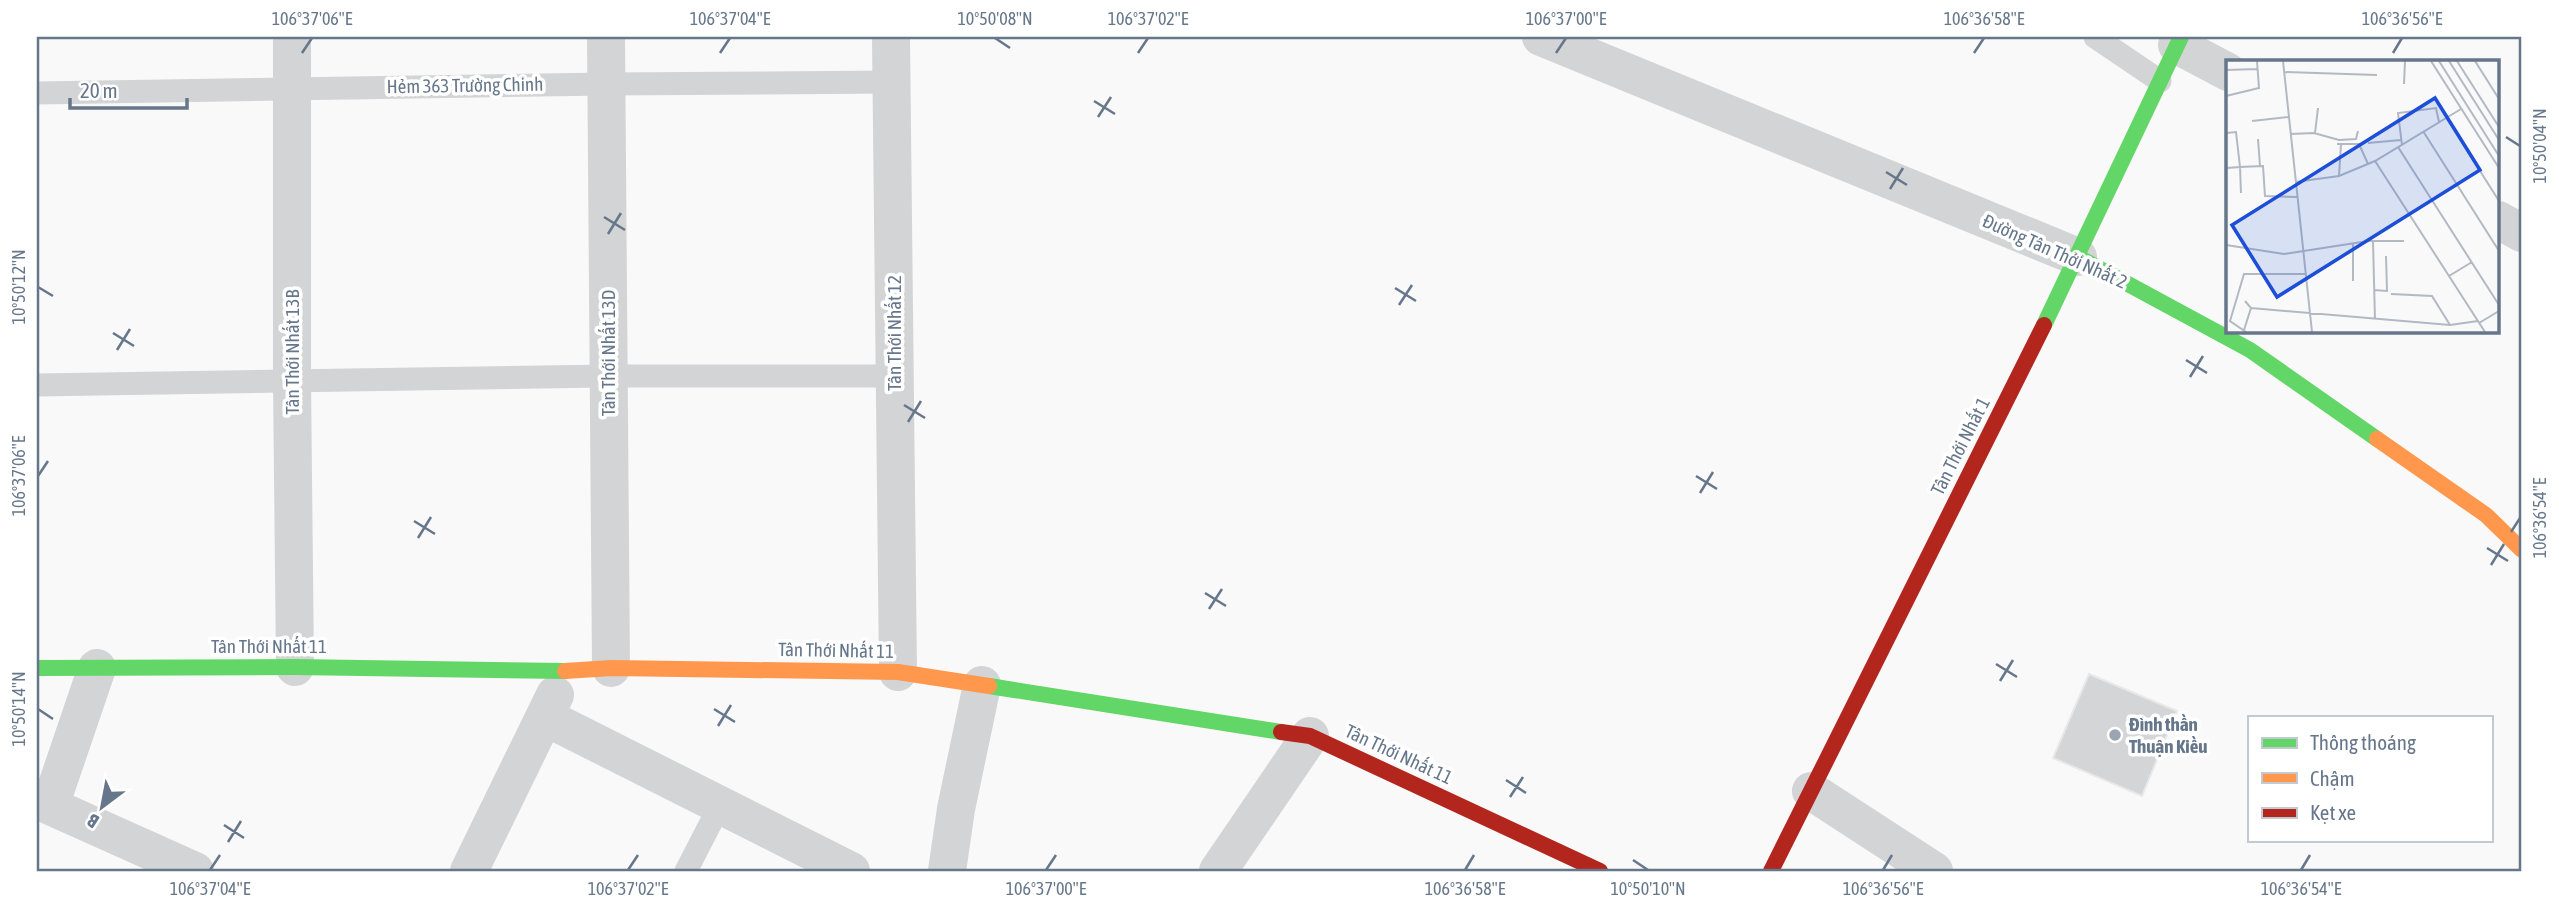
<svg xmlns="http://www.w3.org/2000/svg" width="2559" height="908" viewBox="0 0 2559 908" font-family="'Asap Condensed',sans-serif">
<rect width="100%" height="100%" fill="#f9f9f9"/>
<path fill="#d4d5d6" stroke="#e8e8e8" stroke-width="2" d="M2089,674l88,37 -35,85 -89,-38z"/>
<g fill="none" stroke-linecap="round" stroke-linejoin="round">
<path stroke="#d3d4d5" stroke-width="23" d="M2095,37l65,44
M37,93l570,-9 286,-2
M37,385l570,-9h287
M686,871l34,-66"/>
<path stroke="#d3d4d5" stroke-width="38" d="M292,37v343l3,287
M606,37l5,631
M891,37l7,635
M1541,37l537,220
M2177,45l51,27
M2498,220l24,13
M97,668l-47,138 145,65
M545,717l306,154
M1811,791l123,80
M469,871l86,-176
M947,871l9,-62 26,-124
M1218,871l92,-135"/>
<path stroke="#63d668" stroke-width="16" d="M2078,257l172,93 127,89
M2044,325l137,-288
M37,668l258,-1 270,4
M989,686l292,46"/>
<path stroke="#ff974d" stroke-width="16" d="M2377,439l109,76 36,35
M565,671l46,-3 287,4 91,14"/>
<path stroke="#b3261e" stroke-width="16" d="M1281,732l29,4 290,135
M1771,871l273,-546"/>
</g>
<path fill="none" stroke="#67778b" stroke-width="2.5" d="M995,38l15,10M302,53l10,-15M720,53l10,-15M1138,53l10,-15M1556,53l10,-15M1974,53l10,-15M2393,53l9,-15M1094,101l21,13M1098,117l13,-20M2506,137l14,9M1886,172l21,13M1890,189l13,-21M604,217l21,13M608,234l13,-21M38,287l15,9M1395,288l21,13M1399,305l13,-20M113,333l21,13M117,350l13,-21M2186,360l21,13M2190,377l13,-21M904,405l21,13M908,422l13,-21M38,476l10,-15M1696,476l21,13M1700,493l13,-21M414,521l21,13M2511,532l9,-14M418,538l13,-21M2487,548l21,13M2491,565l13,-21M1205,593l21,13M1209,609l13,-20M1996,664l21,13M2000,681l13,-21M38,709l15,10M714,709l21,13M718,726l13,-21M1506,780l20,13M1510,797l13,-20M224,825l20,13M228,842l13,-21M1633,860l15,10M210,870l10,-15M628,870l10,-15M1046,870l10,-15M1465,870l9,-15M1883,870l9,-15M2301,870l9,-15"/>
<circle fill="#9aa4b2" stroke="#fff" stroke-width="2.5" cx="2115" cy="735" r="7"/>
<g text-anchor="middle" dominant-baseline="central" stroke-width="7" stroke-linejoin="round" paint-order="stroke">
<g font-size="19" fill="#67778b" stroke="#fff">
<text transform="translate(465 85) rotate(-1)">Hẻm 363 Trường Chinh</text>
<text transform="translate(2055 251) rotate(24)">Đường Tân Thới Nhất 2</text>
<text transform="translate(894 333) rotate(-90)">Tân Thới Nhất 12</text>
<text transform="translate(292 352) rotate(-90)">Tân Thới Nhất 13B</text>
<text transform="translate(608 353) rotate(-90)">Tân Thới Nhất 13D</text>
<text transform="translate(1960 446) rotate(-63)">Tân Thới Nhất 1</text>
<text x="269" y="646">Tân Thới Nhất 11</text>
<text transform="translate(836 650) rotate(1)">Tân Thới Nhất 11</text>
<text transform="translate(1399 754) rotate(25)">Tân Thới Nhất 11</text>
</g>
<g font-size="19" font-weight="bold" fill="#67778b" stroke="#fff" text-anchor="start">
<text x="2129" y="724">Đình thần<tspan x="2129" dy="22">Thuận Kiều</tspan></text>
</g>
</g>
<g transform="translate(2226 60)">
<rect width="273" height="273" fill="#f9f9f9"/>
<path fill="none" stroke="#b2b9c3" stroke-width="2" d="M57,1l29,271M205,1l68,107M213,1l60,95M223,1l50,79M231,1l42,66M249,1l24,38M0,10l31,-1M58,12l93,3M178,24l1,-23M0,36l33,-8 -2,-27M220,57l53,84M26,61l37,-4M197,71l76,120M0,73l10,-1 4,35 -14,1M89,73l3,-25M64,74l24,-1 25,7 17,-1 2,-8M32,79l2,27M142,83l33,-3M111,84h22l9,20M176,85l-4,-32 38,-5 3,14M172,87l101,158M149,101l110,171M113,116l2,-32M69,122l44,-6 36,-15 86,-52M15,133l-1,-26 23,-1 2,30 32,1M147,181l2,79M0,185l58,9 84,-13h36M223,216l23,-14M127,221v-37M148,230l13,1 -1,-35M165,234l41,2 18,29M25,248l199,17 28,-4M253,263l20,-12M18,270l7,-22 -6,-7M20,272l-16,-11 14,-47h61"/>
<path fill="#1d4ed8" fill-opacity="0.15" stroke="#1d4ed8" stroke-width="3.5" d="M209,38l45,72 -203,127 -45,-72z"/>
<rect width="273" height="273" fill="none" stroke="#67778b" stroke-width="3.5"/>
</g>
<rect width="2559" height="908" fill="none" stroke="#ffffff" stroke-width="77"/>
<rect x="2248" y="716" width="245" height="126" fill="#ffffff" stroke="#c2c9d1" stroke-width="2"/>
<rect x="2262" y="738" width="35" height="10" fill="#63d668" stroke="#c2c9d1" stroke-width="2"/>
<text x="2310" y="750" font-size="21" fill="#67778b">Thông thoáng</text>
<rect x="2262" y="773" width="35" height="10" fill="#ff974d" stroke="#c2c9d1" stroke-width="2"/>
<text x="2310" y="786" font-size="21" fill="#67778b">Chậm</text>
<rect x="2262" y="808" width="35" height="10" fill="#b3261e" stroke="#c2c9d1" stroke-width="2"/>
<text x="2310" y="820" font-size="21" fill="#67778b">Kẹt xe</text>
<g transform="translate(102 807) rotate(212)" stroke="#ffffff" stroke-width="5" paint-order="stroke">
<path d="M0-5L12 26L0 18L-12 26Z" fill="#67778b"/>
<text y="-10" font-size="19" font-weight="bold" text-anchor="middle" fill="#67778b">B</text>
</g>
<path d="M70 98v10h117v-10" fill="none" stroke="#67778b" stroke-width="3.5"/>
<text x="80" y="98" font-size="21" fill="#67778b" stroke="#ffffff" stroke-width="5" paint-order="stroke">20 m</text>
<rect x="38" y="38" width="2482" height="832" fill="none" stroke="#67778b" stroke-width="2.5"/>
<g font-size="18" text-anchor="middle" fill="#67778b">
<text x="312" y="25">106°37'06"E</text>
<text x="730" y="25">106°37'04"E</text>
<text x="995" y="25">10°50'08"N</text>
<text x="1148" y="25">106°37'02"E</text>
<text x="1566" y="25">106°37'00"E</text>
<text x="1984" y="25">106°36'58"E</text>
<text x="2402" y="25">106°36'56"E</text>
<text transform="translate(2540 146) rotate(-90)" y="6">10°50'04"N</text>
<text transform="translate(19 287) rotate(-90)" y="6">10°50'12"N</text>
<text transform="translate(19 476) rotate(-90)" y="6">106°37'06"E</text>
<text transform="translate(2540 518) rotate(-90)" y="6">106°36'54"E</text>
<text transform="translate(19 709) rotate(-90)" y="6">10°50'14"N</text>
<text x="210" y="895">106°37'04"E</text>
<text x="628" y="895">106°37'02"E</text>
<text x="1046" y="895">106°37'00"E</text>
<text x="1465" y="895">106°36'58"E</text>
<text x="1648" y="895">10°50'10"N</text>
<text x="1883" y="895">106°36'56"E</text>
<text x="2301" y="895">106°36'54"E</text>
</g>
</svg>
